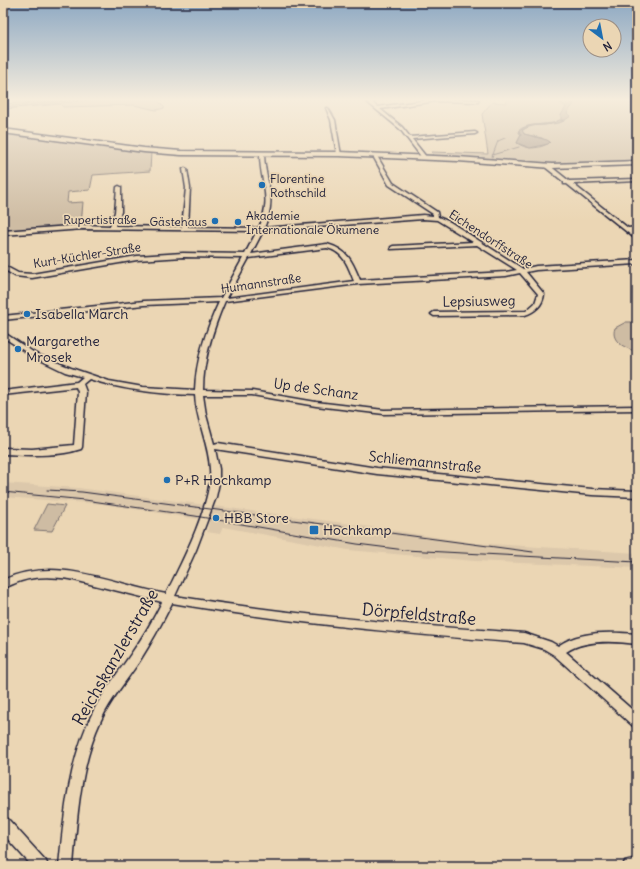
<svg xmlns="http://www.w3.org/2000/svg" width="640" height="869" viewBox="0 0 640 869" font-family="Delius,sans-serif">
<rect width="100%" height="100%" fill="#ebd6b4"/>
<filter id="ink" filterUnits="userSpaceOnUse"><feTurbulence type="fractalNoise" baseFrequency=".025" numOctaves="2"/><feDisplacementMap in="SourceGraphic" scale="8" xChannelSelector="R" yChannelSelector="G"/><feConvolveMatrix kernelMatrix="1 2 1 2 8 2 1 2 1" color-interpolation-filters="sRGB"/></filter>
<g filter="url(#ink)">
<path fill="#dcc8ab" d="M3,483l75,5 273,36 123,19 163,10v15l-162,-7 -127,-11 -125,-23 -3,7 -13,-2 2,-11 -106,-17 -100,-7z"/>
<path fill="#cebca3" stroke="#786f6f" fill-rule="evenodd" d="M89,99l-86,8v-3z
M102,99h62l-7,1 8,8 -9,2 -22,-5 -71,2 -3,-3 -57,5z
M506,99h131v64l-72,2 -140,-7 -2,-3h10l-1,-3 56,2 -6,-40 10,-12 15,1zM560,120l2,2c-11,2 -33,1 -40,9l2,3 18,4 7,5c-10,6 -22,7 -32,0l4,-8 -3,-4c10,-9 21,-4 32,-7 4,-1 7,-3 10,-4z
M3,132l148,20 -1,19 -57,4 -3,15 -22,2 -1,11 16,-1 -2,23 -78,6z
M626,322h11v30c-11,-4 -27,-10 -22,-24z
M47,504l18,2 -13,25 -18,-1z"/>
<path fill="#a7988b" stroke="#72696b" d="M557,101h10l7,3 -7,9 4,3 -6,4h-4v-5l5,-8z
M560,120l4,1c-14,6 -29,1 -42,9l2,4 23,6 3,2 -2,2 -18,4 -13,-5 4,-8 -2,-4c14,-10 19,-4 32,-7 3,-1 6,-3 9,-4z"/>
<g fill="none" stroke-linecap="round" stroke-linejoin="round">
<path stroke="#72696b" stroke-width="1" d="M492,155l27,-8
M492,157l6,-16 7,-3"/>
<g stroke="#22223b" stroke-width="3">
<path id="street" d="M373,99h6l-7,3 5,5 59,-8 43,1 -1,2 -41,-1 -57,8 22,18 8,10 65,-5 2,1 -2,1 -63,5 15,19 -4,1 -23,-30 -33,-27z
M326,108h2l7,12 6,35 -4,-1 -6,-34z
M262,153l2,1c1,31 14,41 0,74l159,-13 10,1v-2l-44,-29 -16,-29 2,-1 2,1 16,27 44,29 1,5 12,5 73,47 13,-3 101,-6v4l-101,6 -10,2 18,22c-1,11 -9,18 -19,21l-91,1 -3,-2 3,-2 92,-1 9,-8 3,-9 -18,-21 -14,3 -148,8 -133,17c-12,28 -22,58 -22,89l49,1 64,11 68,8 253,-4v4l-253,4 -68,-8 -64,-11h-49l3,20 8,29 4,-1 159,25 215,21 45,2v6l-45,-2 -215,-21 -162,-25 4,20v14l-3,14 -20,53 -21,46c116,19 232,29 349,37l27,9 7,4c22,-16 53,-14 79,-12v10c-22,-3 -52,-5 -71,8l71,62v14l-4,-2 -79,-71 -10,-6 -20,-6c-118,-9 -236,-20 -352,-40 -10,20 -21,40 -33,59 -13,19 -28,37 -38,58 -21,45 -24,97 -28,146h-14c5,-52 10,-106 34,-154 10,-20 25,-39 38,-58 12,-17 22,-34 31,-52l-92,-23c-17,-2 -32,-3 -49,2 -6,2 -12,5 -18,7v-8c54,-25 109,4 163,14 15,-30 47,-92 44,-125 -1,-25 -14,-49 -15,-74 -36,-1 -72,-5 -106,-16l-6,5 3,8 -4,55 -1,2c-23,8 -54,6 -78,5v-6l29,1 42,-4 4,-53 -2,-5 -73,8v-4l74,-9 6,-5 -18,-5 -33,-16 -29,-19v-5l33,22 35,14 38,13 34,6 52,3c1,-31 11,-60 24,-88l-75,3 -141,15v-4l141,-15 77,-3 22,-40 -60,-1 -46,3 -105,18 -17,-2 -12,-7v-4l15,8 14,1 105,-18 46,-3 62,1 12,-23 -174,-2 -80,6v-4l80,-6 27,1 5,-14 2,-25 2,-1 2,1v25l-6,14 67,1 4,-39 -3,-19 2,-1 2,1 3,19 -2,39 71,1c14,-33 1,-43 1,-74zM423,219l14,1 36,22 -80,4 -2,1v2l86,-4 40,25 -11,2 -146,8c-8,-19 -12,-30 -33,-36l-76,10 12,-23zM327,248c17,4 21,18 27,33l-127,17 22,-40z
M545,165h4l20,16 68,-2v2l-64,3 55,44 9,-1v4h-5l5,4v5l-70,-56h-3v-2l-19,-15z
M3,818l5,1 38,42 2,5h-16l-29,-32z
M637,858v8h-14l2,-5z"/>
</g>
<g stroke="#22223b" stroke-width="3">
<path id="secondary" d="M3,129l141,19 37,3 158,1 119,5 94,7 85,-3v4l-85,3 -94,-7 -119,-5 -158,-1 -37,-3 -141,-19z"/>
</g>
<use href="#street" fill="#ebd6b4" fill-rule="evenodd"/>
<use href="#secondary" fill="#ebd6b4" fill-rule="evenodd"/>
<path stroke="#22223b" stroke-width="1" d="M47,490l35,2 451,60
M3,492l82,8 110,16 162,28 48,6 232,12"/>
</g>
</g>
<linearGradient id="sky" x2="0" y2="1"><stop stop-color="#8ea9c3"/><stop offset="0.45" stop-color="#f6eddd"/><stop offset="1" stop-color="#f6eddd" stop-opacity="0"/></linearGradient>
<rect width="640" height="221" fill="url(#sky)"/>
<g fill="#1f6fb2" stroke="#ebd6b4" stroke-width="1.5">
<circle cx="262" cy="185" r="4"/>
<circle cx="215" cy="221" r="4"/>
<circle cx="238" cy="222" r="4"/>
<circle cx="27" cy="314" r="4"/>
<circle cx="18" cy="349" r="4"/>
<circle cx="167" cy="480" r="4"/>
<circle cx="216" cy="518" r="4"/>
<rect x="309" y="525" width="10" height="10" rx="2"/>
</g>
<g text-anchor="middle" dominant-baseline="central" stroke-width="3.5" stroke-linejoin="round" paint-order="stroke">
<g font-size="12" fill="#22223b" stroke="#ebd6b4" text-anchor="start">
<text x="270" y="178">Florentine<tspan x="270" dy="14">Rothschild</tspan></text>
<text x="246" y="215">Akademie<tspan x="246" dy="14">Internationale Ökumene</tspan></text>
<text x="207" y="221" text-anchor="end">Gästehaus</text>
</g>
<g font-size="12" fill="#22223b" stroke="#ebd6b4">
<text x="100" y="219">Rupertistraße</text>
<text transform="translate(491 239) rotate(33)">Eichendorffstraße</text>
<text transform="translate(87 255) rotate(-9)">Kurt-Küchler-Straße</text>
<text transform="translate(261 283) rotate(-8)">Humannstraße</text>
</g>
<g font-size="14" fill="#22223b" stroke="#ebd6b4">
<text transform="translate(479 301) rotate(-1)">Lepsiusweg</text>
<text transform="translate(316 389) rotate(8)">Up de Schanz</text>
<text transform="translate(425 462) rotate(6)">Schliemannstraße</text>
</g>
<g font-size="14" fill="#22223b" stroke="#ebd6b4" text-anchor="start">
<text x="35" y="314">Isabella March</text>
<text x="26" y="341">Margarethe<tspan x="26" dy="16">Mrosek</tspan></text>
<text x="175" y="480">P+R Hochkamp</text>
<text x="224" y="518">HBB Store</text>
<text x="323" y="530">Hochkamp</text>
</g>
<g font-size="17" fill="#22223b" stroke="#ebd6b4">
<text transform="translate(419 614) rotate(5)">Dörpfeldstraße</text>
<text transform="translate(115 657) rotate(-60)">Reichskanzlerstraße</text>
</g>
</g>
<rect width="640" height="869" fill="none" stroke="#ebd6b4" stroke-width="16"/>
<rect x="8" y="8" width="624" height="853" fill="none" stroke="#22223b" stroke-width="1.5" filter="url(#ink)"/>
<g transform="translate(602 38) rotate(148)"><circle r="19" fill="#ebd6b4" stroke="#9b8e84"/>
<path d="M0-3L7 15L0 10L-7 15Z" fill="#1f6fb2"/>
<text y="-6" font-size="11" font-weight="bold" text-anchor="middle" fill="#22223b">N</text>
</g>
</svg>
